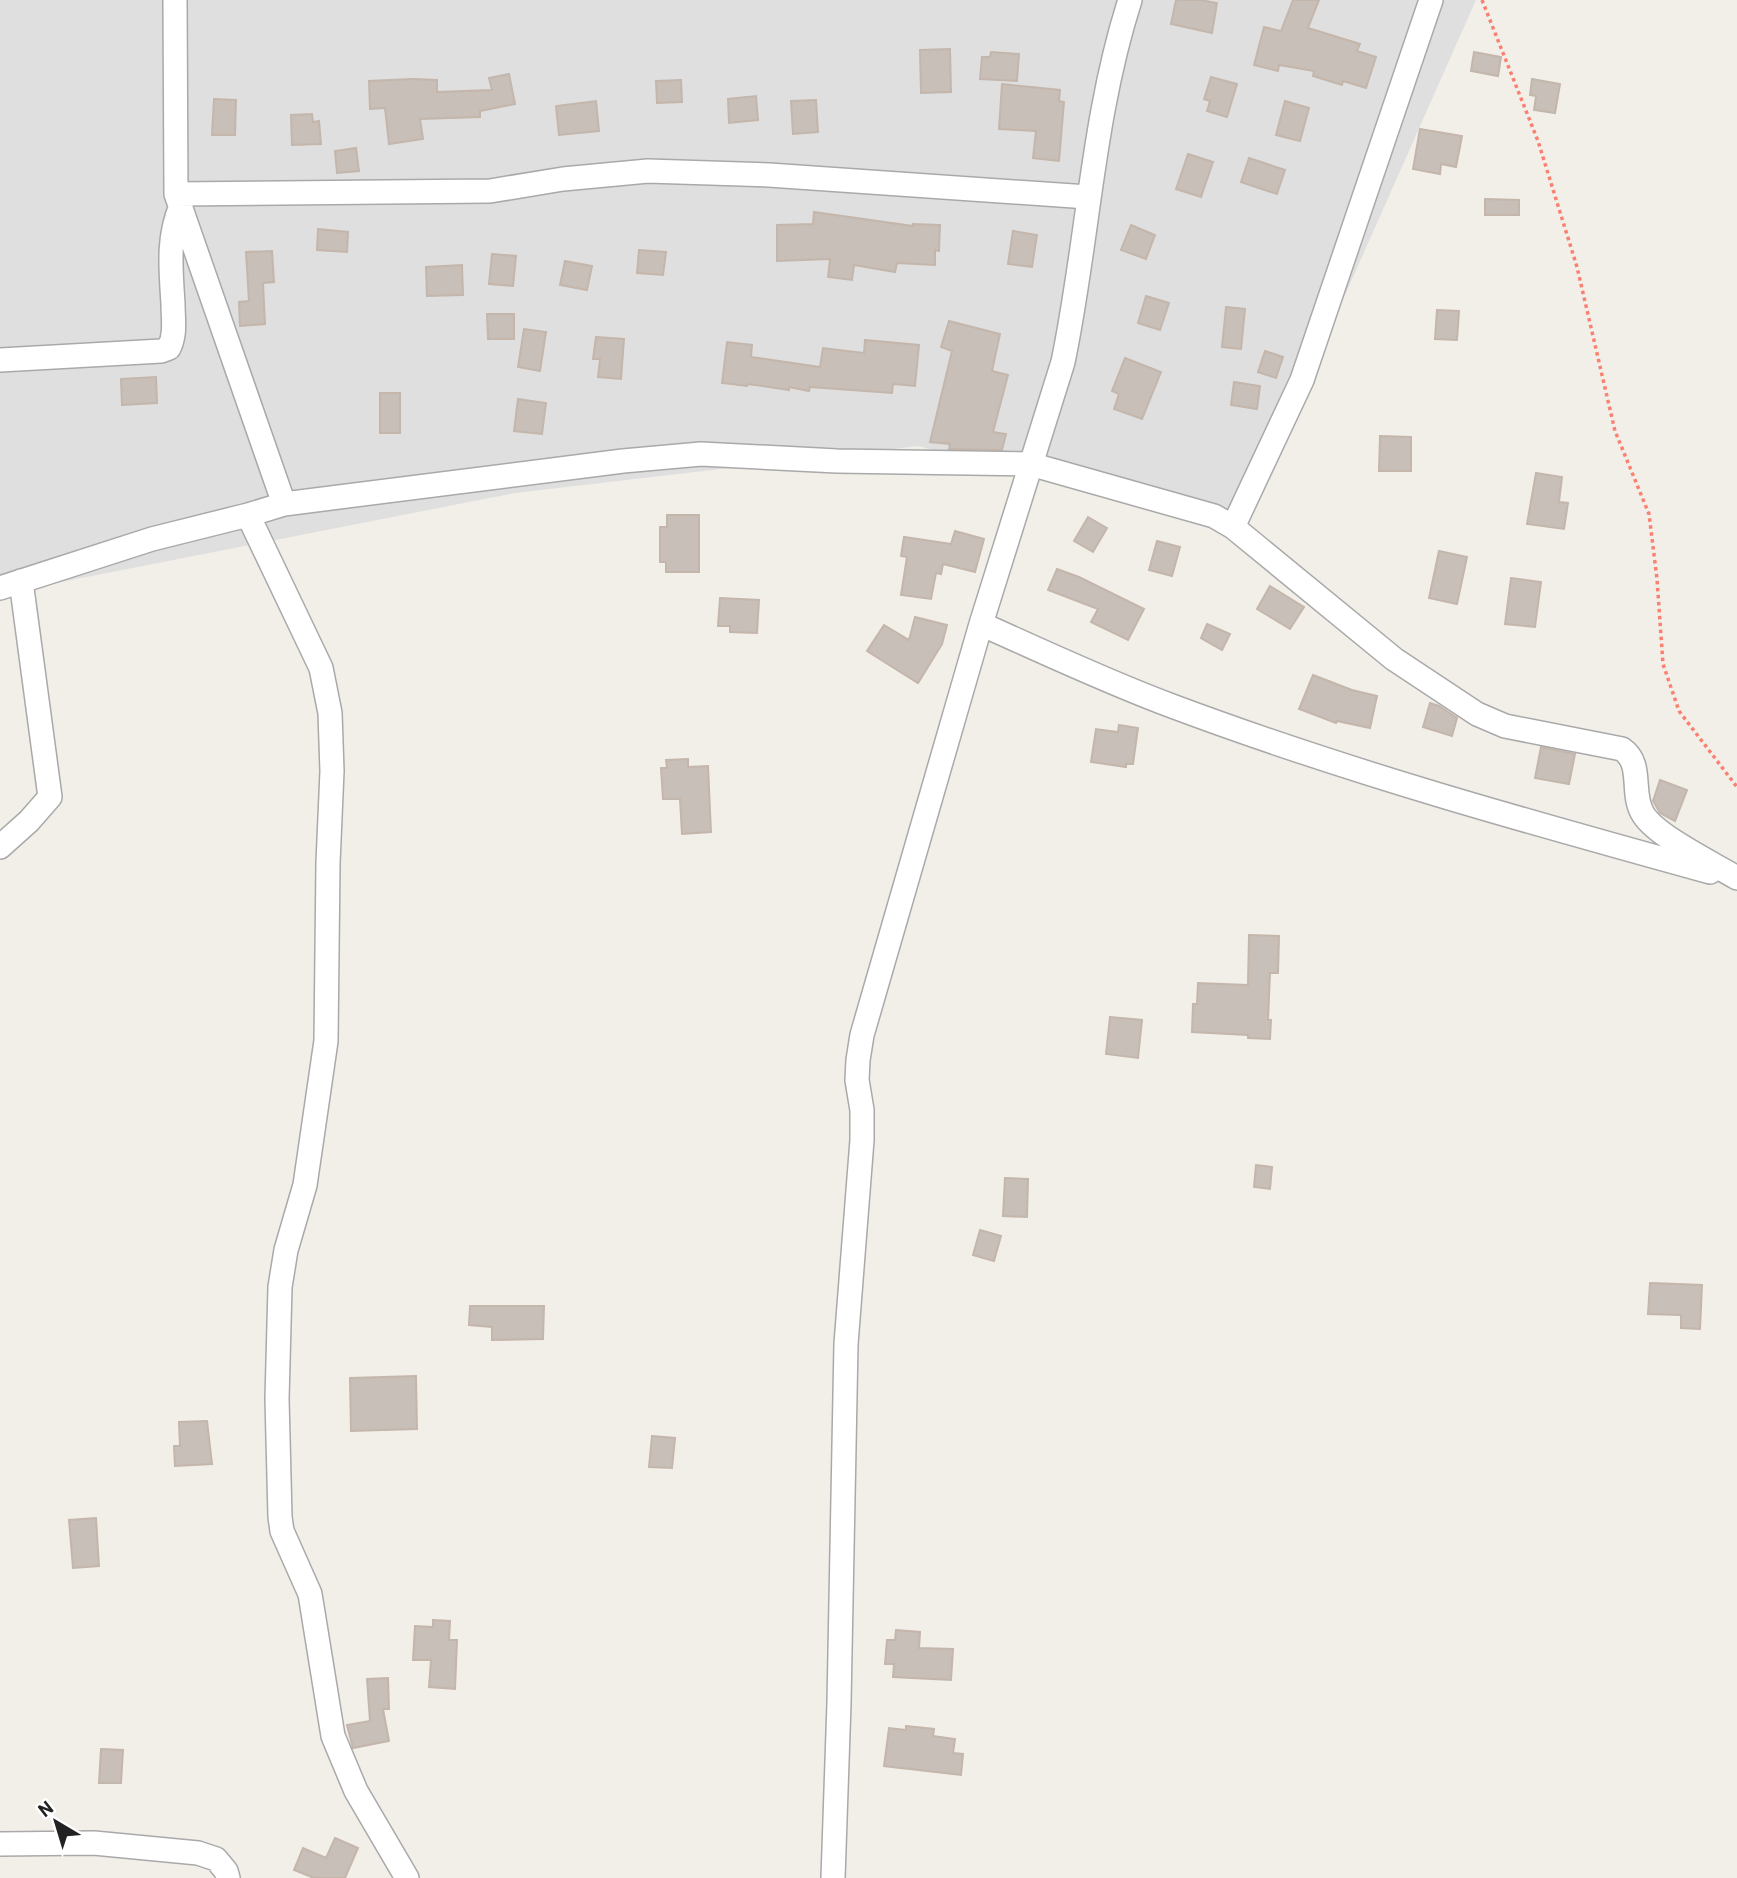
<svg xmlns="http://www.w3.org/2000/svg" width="1737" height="1878" viewBox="0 0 1737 1878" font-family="Barlow,sans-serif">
<rect width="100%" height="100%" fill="#f2efe9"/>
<path fill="#e0dfdf" d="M0,0h1476l-237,534 -321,-88 -403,47 -515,101z"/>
<path fill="#c7bfb8" stroke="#c4b6ab" stroke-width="2" d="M1176,0h24l17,3 -5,30 -41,-9z
M1293,0h26l-11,28 52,16 -3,7 19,6 -10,31 -23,-7 -1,4 -29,-9 1,-5 -35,-6 -1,6 -24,-6 10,-38 17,4z
M950,49l1,43 -30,1 -1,-43z
M991,52l28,2 -2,27 -37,-2 2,-22h8z
M1474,52l27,5 -3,19 -27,-5z
M509,74l6,30 -35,7v6l-60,2 3,20 -34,5 -4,-36 -15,1 -1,-28 43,-2 25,1v12l55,-2 -3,-12z
M1211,77l26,7 -10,33 -20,-6 3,-10 -6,-2z
M1532,79l28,5 -5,29 -21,-3 2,-14 -6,-1z
M681,80l1,22 -25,1 -1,-22z
M1002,84l58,6 -1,11 5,1 -5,59 -26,-3 3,-27 -37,-2z
M756,96l2,24 -29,3 -1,-24z
M214,99l22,1 -1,35h-23z
M816,100l2,32 -25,2 -2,-33z
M596,101l3,30 -40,4 -3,-29z
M1285,101l24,7 -9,33 -24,-6z
M312,114l1,8 6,-1 2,23 -29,1 -1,-30z
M1420,129l42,7 -6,31 -15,-3 -1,10 -27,-5z
M356,148l3,23 -22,2 -2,-22z
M1188,154l25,8 -12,35 -25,-8z
M1249,158l36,12 -8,24 -36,-12z
M1485,199l34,1v15h-34z
M814,212l99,14v-2l27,1 -1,26 -4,-1v15l-38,-2 -2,9 -41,-7 -2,15 -24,-3 2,-18 -53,2v-36l36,-1z
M1131,225l24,10 -9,24 -25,-9z
M318,229l30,3 -1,20 -30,-2z
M1013,231l24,4 -5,32 -24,-3z
M639,250l27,2 -3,23 -26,-2z
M272,251l2,31 -11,1 2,41 -25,2 -1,-24 10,-1 -3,-49z
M492,254l24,2 -3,30 -24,-2z
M565,261l27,5 -5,24 -27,-5z
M462,265l1,30 -36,1 -1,-29z
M1146,296l23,7 -9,27 -22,-7z
M1226,307l19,2 -4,40 -19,-2z
M1437,310l22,1 -2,29 -22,-1z
M487,314h27v25h-26z
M949,321l51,13 -8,37 16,4 -15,57 13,2 -4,16 -53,-1 1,-5 -20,-2 22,-91 -11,-4z
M524,329l22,3 -6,39 -22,-4z
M596,337l28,2 -3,40 -23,-2 2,-18h-7z
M865,340l54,5 -4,41 -22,-2 -1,9 -82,-6 -1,4 -20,-4v3l-41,-6 -1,2 -25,-3 5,-41 25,3 -1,12 69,10 3,-19 41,5z
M1265,351l18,6 -7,21 -18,-6z
M1125,358l36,14 -19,47 -28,-10 5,-15 -7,-3z
M156,377l1,26 -35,2 -1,-26z
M1234,382l26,4 -3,23 -26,-4z
M380,393h20v40h-20z
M518,399l28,4 -4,31 -28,-3z
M1380,436l31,1v34h-32z
M1536,473l26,4 -3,25 9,1 -4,26 -37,-5z
M667,515h32v57h-33v-10h-6v-35h7z
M1088,517l19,11 -14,24 -19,-11z
M955,531l29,8 -9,33 -32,-8 -2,10 -5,-1 -5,26 -30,-4 6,-38 -6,-1 3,-19 47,7z
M1157,541l23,6 -8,29 -23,-6z
M1439,551l28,6 -10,47 -28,-6z
M1057,569l22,8 65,32 -16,31 -37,-18 7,-13 -50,-19z
M1511,578l30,4 -6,45 -30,-3z
M1270,586l34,21 -14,22 -33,-20z
M720,598l39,2 -2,33 -27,-1v-6h-12z
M915,617l32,8 -5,19 -24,39 -51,-32 17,-26 25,15z
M1207,624l23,10 -8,16 -21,-12z
M1313,675l39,15 25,6 -7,32 -33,-7 -1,2 -37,-14z
M1430,703l9,3 18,12 -5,18 -29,-9z
M1119,725l19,3 -5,36h-7v3l-35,-5 5,-33 22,3z
M1541,747l34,7 -6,30 -34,-6z
M688,759v8l20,-1 3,66 -29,2 -2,-35h-17l-2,-31h6l-1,-8z
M1660,780l27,10 -12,31 -15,-8 -7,-12z
M1249,935l30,1 -1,37h-8l-2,47h3l-1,19 -22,-1v-3l-56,-3 1,-28h4l1,-21 50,2z
M1110,1017l32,3 -4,38 -32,-4z
M1256,1165l16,2 -2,22 -16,-2z
M1005,1178l23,1 -1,38 -24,-1z
M980,1230l21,6 -7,25 -21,-6z
M1650,1283l52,2 -2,44 -19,-1v-13l-33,-1z
M470,1306h74l-1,33 -51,1v-13l-23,-2z
M416,1376l1,53 -66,2 -1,-53z
M207,1421l5,43 -37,2 -1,-20h6l-1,-24z
M652,1436l23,2 -3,30 -23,-1z
M96,1518l3,48 -26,2 -4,-48z
M433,1620l17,1 -1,19h8l-2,49 -26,-2 2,-27h-18l2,-34 18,1z
M896,1630l24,2 -1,16 34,1 -2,31 -58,-3 1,-13h-9l2,-24h8z
M388,1678l1,31h-6l6,32 -36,7 -6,-23 23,-4 -3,-42z
M906,1726l28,3 -1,7 22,3 -2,14 10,1 -2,21 -77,-9 5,-38 17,2z
M101,1749l22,1 -2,33h-22z
M335,1838l23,10 -13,30h-31l-20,-8 9,-22 23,10z"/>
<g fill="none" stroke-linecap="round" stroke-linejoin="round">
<g stroke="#a9a9a9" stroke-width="26">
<path id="minor" d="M175,0l1,194 314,-3 73,-12 85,-8 121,4 319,22
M176,194l108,310
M0,360l161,-9 8,-3c7,-14 4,-29 4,-44 -2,-34 -6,-66 8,-98
M248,515l73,153 9,45 2,58 -4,92 -2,178 -21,144 -19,65 -6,37 -3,112 3,118 2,14 28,63 23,142 23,55 51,87
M1233,527l69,-147 129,-380
M0,588l152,-49 96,-24 36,-11 339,-43 78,-7 136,7 193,3 184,52 19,11 161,132 83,55 28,12 117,23c22,15 8,44 21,65 13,22 71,50 94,64
M981,624c63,28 126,58 191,82 176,66 357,116 538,166
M0,847l29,-26 21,-24 -29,-216
M0,1844l94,-1 104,10 18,6 10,12 2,7
M833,1878l6,-175 7,-359 16,-204v-30l-5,-30 1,-20 4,-25 119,-411 82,-262c25,-120 29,-244 67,-362"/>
</g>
<path stroke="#fa8072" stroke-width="3.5" stroke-dasharray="3.5 3.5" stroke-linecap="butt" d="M1482,0l56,141 39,126 38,164 34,83 8,65 6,85 16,47 58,76"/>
<use href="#minor" stroke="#fff" stroke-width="23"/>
</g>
<g transform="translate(56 1822) rotate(322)" stroke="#ffffff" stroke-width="5" paint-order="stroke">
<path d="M0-5L12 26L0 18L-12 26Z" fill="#222222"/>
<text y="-10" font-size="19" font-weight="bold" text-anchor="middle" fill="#222222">N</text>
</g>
</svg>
